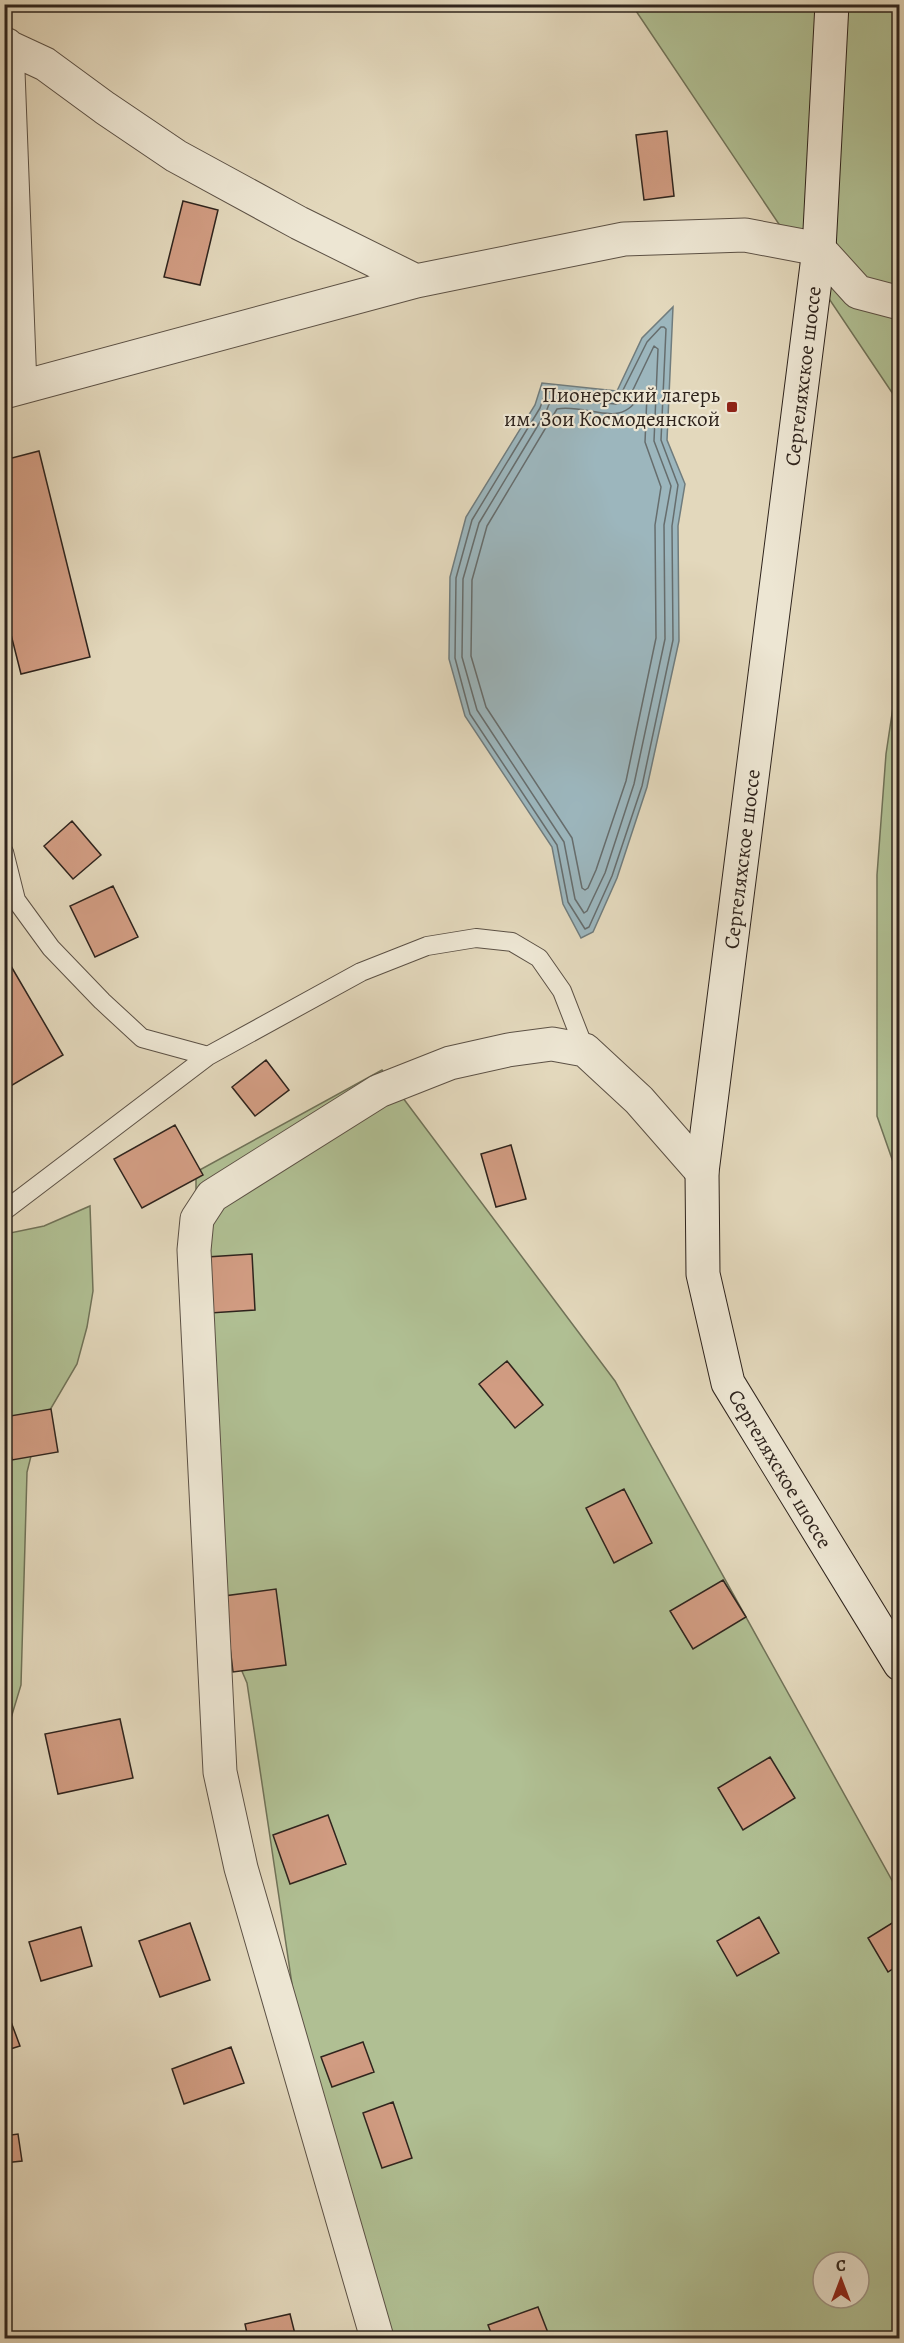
<svg xmlns="http://www.w3.org/2000/svg" width="904" height="2343" viewBox="0 0 904 2343" font-family="Alegreya,serif">
<rect width="100%" height="100%" fill="#e3d8bc"/>
<filter id="stains"><feTurbulence type="fractalNoise" baseFrequency=".00333" numOctaves="4"/><feColorMatrix values="0 0 0 0 .2 0 0 0 0 .09 0 0 0 0 .02 0 0 0 .5 -.17"/></filter>
<radialGradient id="worn" r=".72"><stop offset=".6" stop-color="#630" stop-opacity="0"/><stop offset="1" stop-color="#630" stop-opacity=".3"/></radialGradient>
<path fill="#b0bf93" stroke="#707258" stroke-width="1.5" fill-rule="evenodd" d="M632,5h267v398z
M899,667v512l-22,-63v-241l9,-121z
M382,1070l233,311 284,512v445h-527l-73,-307 -52,-348 -32,-75 -19,-129v-307zM823,2262h36v36h-36z
M90,1206l3,85 -6,36 -10,37 -40,68 -10,40 -6,213 -16,53v-504l39,-8z"/>
<path fill="#9cb6bd" stroke="#707c7d" stroke-width="1.5" d="M673,307l-6,133 18,44 -7,42 1,115 -32,146 -30,91 -24,54 -12,6 -18,-34 -11,-57 -87,-131 -16,-57 1,-82 16,-60 69,-112 7,-22 75,8 25,-53z"/>
<g fill="none" stroke-linecap="round" stroke-linejoin="round">
<path stroke="#666d6d" stroke-width="1.5" d="M661,327h3l2,2 -5,111 17,45 -6,41 1,114 -31,146 -30,90 -23,51 -4,2 -17,-27 -11,-57 -87,-131 -15,-56 1,-80 16,-58 68,-112 6,-17 74,5 27,-54z
M654,346l4,3 -4,92 17,45 -7,39 1,114 -31,145 -29,89 -18,38 -3,2 -9,-14 -11,-57 -87,-132 -15,-53 1,-78 16,-56 67,-111 5,-13 65,5 8,-2 6,-6z
M645,392l2,3 -2,47 16,45 -6,38 1,113 -30,143 -30,89 -8,18 -3,2 -3,-2 -10,-50 -86,-131 -15,-51 1,-76 15,-54 70,-117c32,-6 65,23 84,-16z"/>
</g>
<path fill="#d19c82" stroke="#2f241d" stroke-width="1.5" d="M667,131l7,65 -30,4 -8,-65z
M183,201l35,9 -18,75 -36,-8z
M39,451l51,206 -69,17 -17,-67v-147z
M72,821l29,34 -28,24 -29,-33z
M113,886l25,51 -43,20 -25,-51z
M8,961l55,94 -59,35v-127z
M266,1060l23,30 -34,26 -23,-29z
M175,1125l28,50 -61,33 -28,-49z
M511,1145l15,54 -30,8 -15,-53z
M252,1254l3,56 -45,3 -3,-56z
M507,1361l36,44 -28,23 -36,-44z
M51,1409l7,43 -46,8 -8,-43z
M624,1489l28,54 -38,20 -28,-55z
M723,1580l23,37 -53,32 -23,-38z
M276,1589l10,76 -53,7 -9,-76z
M120,1719l13,59 -75,16 -13,-60z
M770,1757l25,41 -52,32 -25,-42z
M328,1815l18,49 -56,20 -17,-49z
M759,1917l20,36 -42,23 -20,-35z
M897,1920l3,4v40l-12,8 -20,-34z
M190,1923l20,57 -50,17 -21,-56z
M81,1927l11,39 -51,15 -12,-39z
M4,2003l16,43 -16,5z
M363,2042l11,30 -42,15 -11,-30z
M231,2047l13,36 -60,21 -12,-35z
M393,2102l19,56 -30,10 -19,-55z
M18,2134l4,27 -18,2v-27z
M538,2307l12,31h-57l-5,-13z
M290,2314l6,24h-48l-3,-14z"/>
<g fill="none" stroke-linecap="round" stroke-linejoin="round">
<g stroke="#5c5145" stroke-width="20">
<path id="lane" d="M4,852l12,48 35,48 51,53 40,37 66,18
M4,1211l204,-155 153,-84 66,-26 49,-8 36,4 27,16 23,33 23,59"/>
</g>
<g stroke="#5c5145" stroke-width="35">
<path id="street" d="M4,45l41,19 60,44 71,48 123,67 117,58
M7,45l13,342
M4,392l412,-111 208,-42 121,-4 74,14 39,43 42,11
M377,2338l-136,-470 -21,-96 -26,-522 3,-31 15,-23 167,-105 71,-28 58,-13 44,-6 33,6 54,50 63,72"/>
</g>
<g stroke="#2f241d" stroke-width="35">
<path id="secondary" d="M832,4l-13,245 -117,923 1,102 25,109 172,281"/>
</g>
<use href="#lane" stroke="#ede6d3" stroke-width="18"/>
<use href="#street" stroke="#ede6d3" stroke-width="33"/>
<use href="#secondary" stroke="#ede6d3" stroke-width="33"/>
</g>
<rect fill="#8f2418" stroke="#ede6d3" stroke-width="2" x="726" y="401" width="12" height="12" rx="3"/>
<g text-anchor="middle" dominant-baseline="central" stroke-width="4.5" stroke-linejoin="round" paint-order="stroke">
<g font-size="21" fill="#2f241d" stroke="#ede6d3">
<text transform="translate(803 376) rotate(-83)">Сергеляхское шоссе</text>
<text transform="translate(742 859) rotate(-83)">Сергеляхское шоссе</text>
<text transform="translate(780 1469) rotate(59)">Сергеляхское шоссе</text>
</g>
<g font-size="21" fill="#2f241d" stroke="#ede6d3" text-anchor="end">
<text x="720" y="395">Пионерский лагерь<tspan x="720" dy="24">им. Зои Космодеянской</tspan></text>
</g>
</g>
<rect width="904" height="2343" fill="none" stroke="#e3d8bc" stroke-width="24"/>
<rect x="6" y="6" width="892" height="2331" fill="none" stroke="#2f241d" stroke-width="3"/>
<rect x="12" y="12" width="880" height="2319" fill="none" stroke="#2f241d" stroke-width="1.5"/>
<g transform="translate(841 2280)"><circle r="28" fill="#ede6d3" stroke="#a1988a" stroke-width="1.5"/>
<path d="M0-4.5L10 22L0 15L-10 22Z" fill="#8f2418"/>
<text y="-9" font-size="16" font-weight="bold" text-anchor="middle" fill="#2f241d">С</text>
</g>
<rect width="100%" height="100%" filter="url(#stains)"/>
<rect width="100%" height="100%" fill="url(#worn)"/>
</svg>
